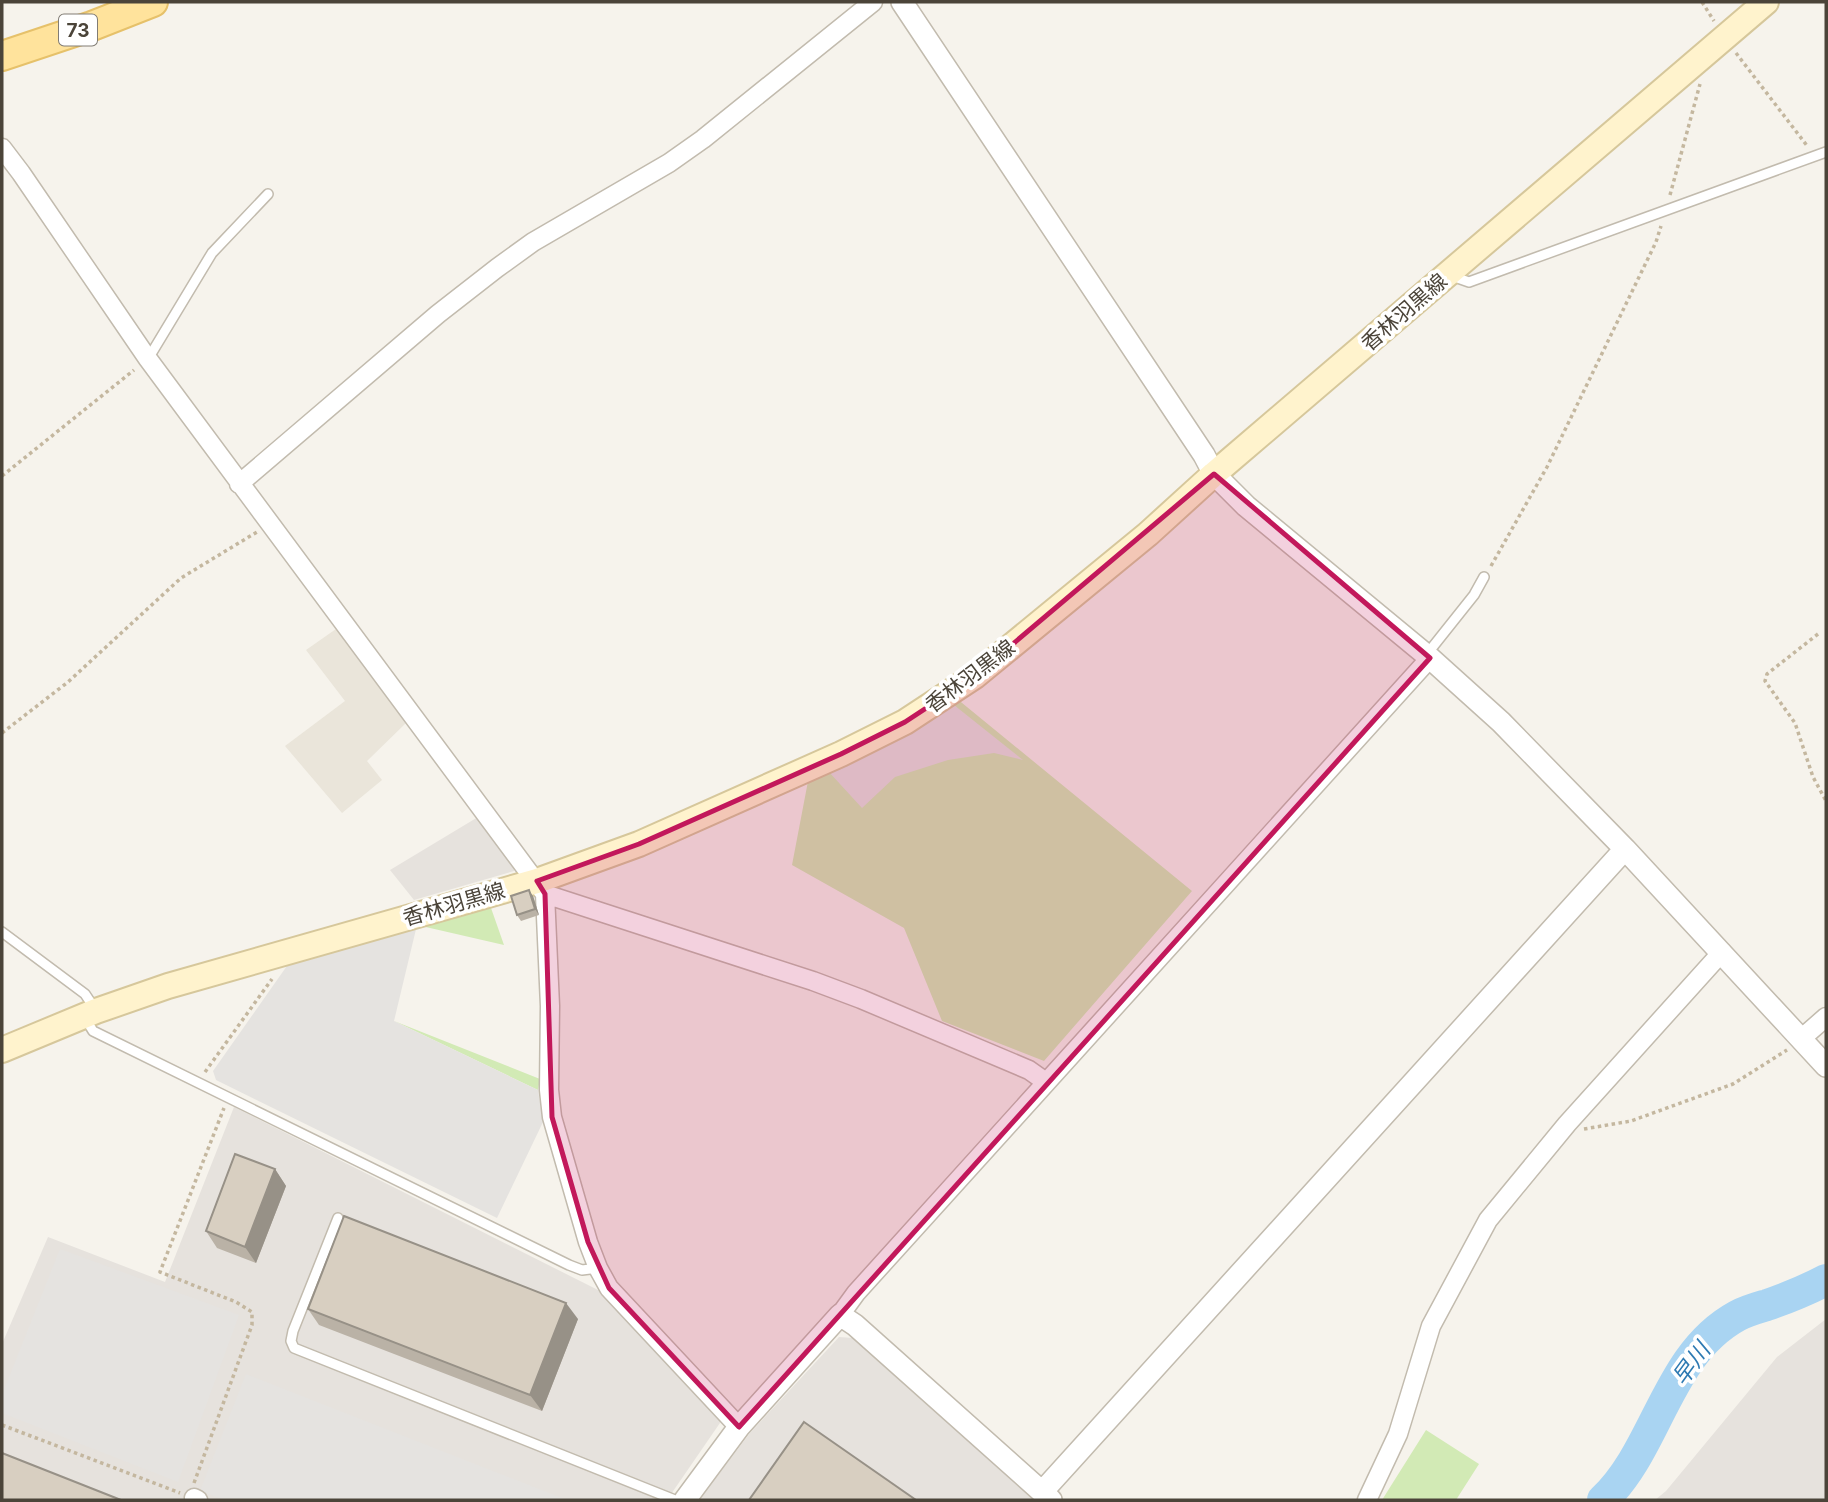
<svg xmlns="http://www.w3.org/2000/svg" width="1828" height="1502" viewBox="0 0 1828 1502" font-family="Inter,'Noto Sans JP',sans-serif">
<rect width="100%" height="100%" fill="#f6f3ec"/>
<path fill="#eae5da" d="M336,629l71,93 -40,39 15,19 -40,33 -57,-67 60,-45 -39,-51z"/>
<path fill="#e6e2dd" d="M478,817l38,48 -2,6 -100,29 -24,-30z
M234,1107l368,185 120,128 -55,80h-665v-156l46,-107 117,45z
M1826,1319v181h-171l11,-9 111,-134z
M839,1337l14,1 182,162h-336l51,-67z"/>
<path fill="#d2eab5" d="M956,698l236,193 -148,170 -102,-40 -38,-93 -112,-63 17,-89z
M491,908l13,37 -87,-20z
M394,1021l146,58 -2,11z
M1426,1430l53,34 -23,36h-74z"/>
<path fill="#e5e3e0" d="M954,705l69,55 -29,-7 -46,7 -53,17 -33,31 -33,-36 87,-42z
M417,925l-23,96 144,69 5,32 -46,96 -281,-138 -3,-9 76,-108z
M60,1249l179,66 -61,167 -176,-69v-18z
M246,1374l321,126h-343l-24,-9z"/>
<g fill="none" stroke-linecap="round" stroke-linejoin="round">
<path stroke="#a9d4f2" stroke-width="32" d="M1603,1500c55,-52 63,-145 134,-184 9,-5 20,-8 30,-11 20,-7 40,-15 59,-25"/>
<g stroke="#c2bbae" stroke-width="12">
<path id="service" d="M1449,275l20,7 357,-130
M148,359l64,-106 56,-59
M1427,654l47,-59 10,-18
M2,932l83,62 10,15
M85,1018l8,13 476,234 13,5 16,-2
M338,1218l-45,113 -2,10 3,7 381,152"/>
</g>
<g stroke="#c2bbae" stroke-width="21">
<path id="minor" d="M2,148l19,25 127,186 397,535 5,112 -1,84 3,27 36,125 10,26 11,20 130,139
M239,484l199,-170 59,-46 36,-26 136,-79 34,-24 170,-137
M545,894l268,87 48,18 168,71 17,12
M1802,1038l24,-21
M840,1315l16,-22 574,-635
M194,1498l4,2
M1367,1500l31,-66 33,-108 57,-106 79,-96 155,-172"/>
</g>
<g stroke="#c2bbae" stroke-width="24">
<path id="tertiary" d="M902,2l302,453 10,19 32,32 184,152 71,64 124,127 201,217
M1042,1492l583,-643
M685,1500l54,-73 101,-112 15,10 196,175"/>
</g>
<g stroke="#d6c79b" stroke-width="28">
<path id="secondary" d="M2,1050l94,-39 72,-25 369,-105 102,-37 202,-90 64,-32 70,-46 173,-142 66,-60 552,-472"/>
</g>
<g stroke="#e6c16a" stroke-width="32">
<path id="primary" d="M2,56l90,-30 61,-24"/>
</g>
<path stroke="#c4b79f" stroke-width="3.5" stroke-dasharray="3.5 3.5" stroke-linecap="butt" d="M1702,2l12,19
M1736,53l72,94
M1670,195l30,-111
M2,476l132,-106
M1491,566l56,-99 109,-225 5,-16
M1818,634l-51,40 -2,7 30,42 18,54 13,24
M2,733l66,-51 113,-104 76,-46
M205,1072l67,-93
M1584,1129l47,-8 102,-37 54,-34
M2,1425l178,68
M194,1483l58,-158v-13l-16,-10 -76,-30 64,-164"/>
<use href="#service" stroke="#fff" stroke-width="9"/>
<use href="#minor" stroke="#fff" stroke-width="18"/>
<use href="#tertiary" stroke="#fff" stroke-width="21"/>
<use href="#secondary" stroke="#fff3cd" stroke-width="24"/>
<use href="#primary" stroke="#ffe39c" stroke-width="28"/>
</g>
<path fill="#bab2a6" d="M533,896l6,19 -18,6 -4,-6z
M275,1169l11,17 -30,77 -39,-15 -11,-17z
M308,1309l270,10 -36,92 -223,-86z"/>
<path fill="#979187" d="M529,890l4,6 6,19 -4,-6z
M275,1169l11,17 -30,77 -11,-16z
M566,1303l12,16 -36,92 -12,-16z"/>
<path fill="#d8cfc1" stroke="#979187" stroke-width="2" d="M529,890l6,19 -18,6 -6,-19z
M235,1154l40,15 -30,78 -39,-16z
M344,1216l222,87 -36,92 -222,-86z
M804,1422l112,78h-167z
M2,1453l119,47h-119z"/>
<path fill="#c2185b" fill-opacity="0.2" stroke="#c2185b" stroke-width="5" stroke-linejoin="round" d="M1214,474l216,184 -691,769 -130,-139 -21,-46 -36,-125 -7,-223 -8,-13 102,-37 202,-90 64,-32 70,-46z"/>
<g text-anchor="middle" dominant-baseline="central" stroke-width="7" stroke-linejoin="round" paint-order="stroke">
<rect fill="#fff" stroke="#817c74" stroke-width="2" x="59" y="14.5" width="38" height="31" rx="5"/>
<g font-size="19" font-weight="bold" fill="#4b4439">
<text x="78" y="30">73</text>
</g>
<g font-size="21" fill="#4b4439" stroke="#fff">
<text transform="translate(1404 312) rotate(-41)">香林羽黒線</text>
<text transform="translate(970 676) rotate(-37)">香林羽黒線</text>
<text transform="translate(454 904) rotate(-16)">香林羽黒線</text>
</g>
<g font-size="23" font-style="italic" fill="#2e7ab2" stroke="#fff">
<text transform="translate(1691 1364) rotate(-54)">早川</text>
</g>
</g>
<rect width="1828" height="1502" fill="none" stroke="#4b4439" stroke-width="7"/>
</svg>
